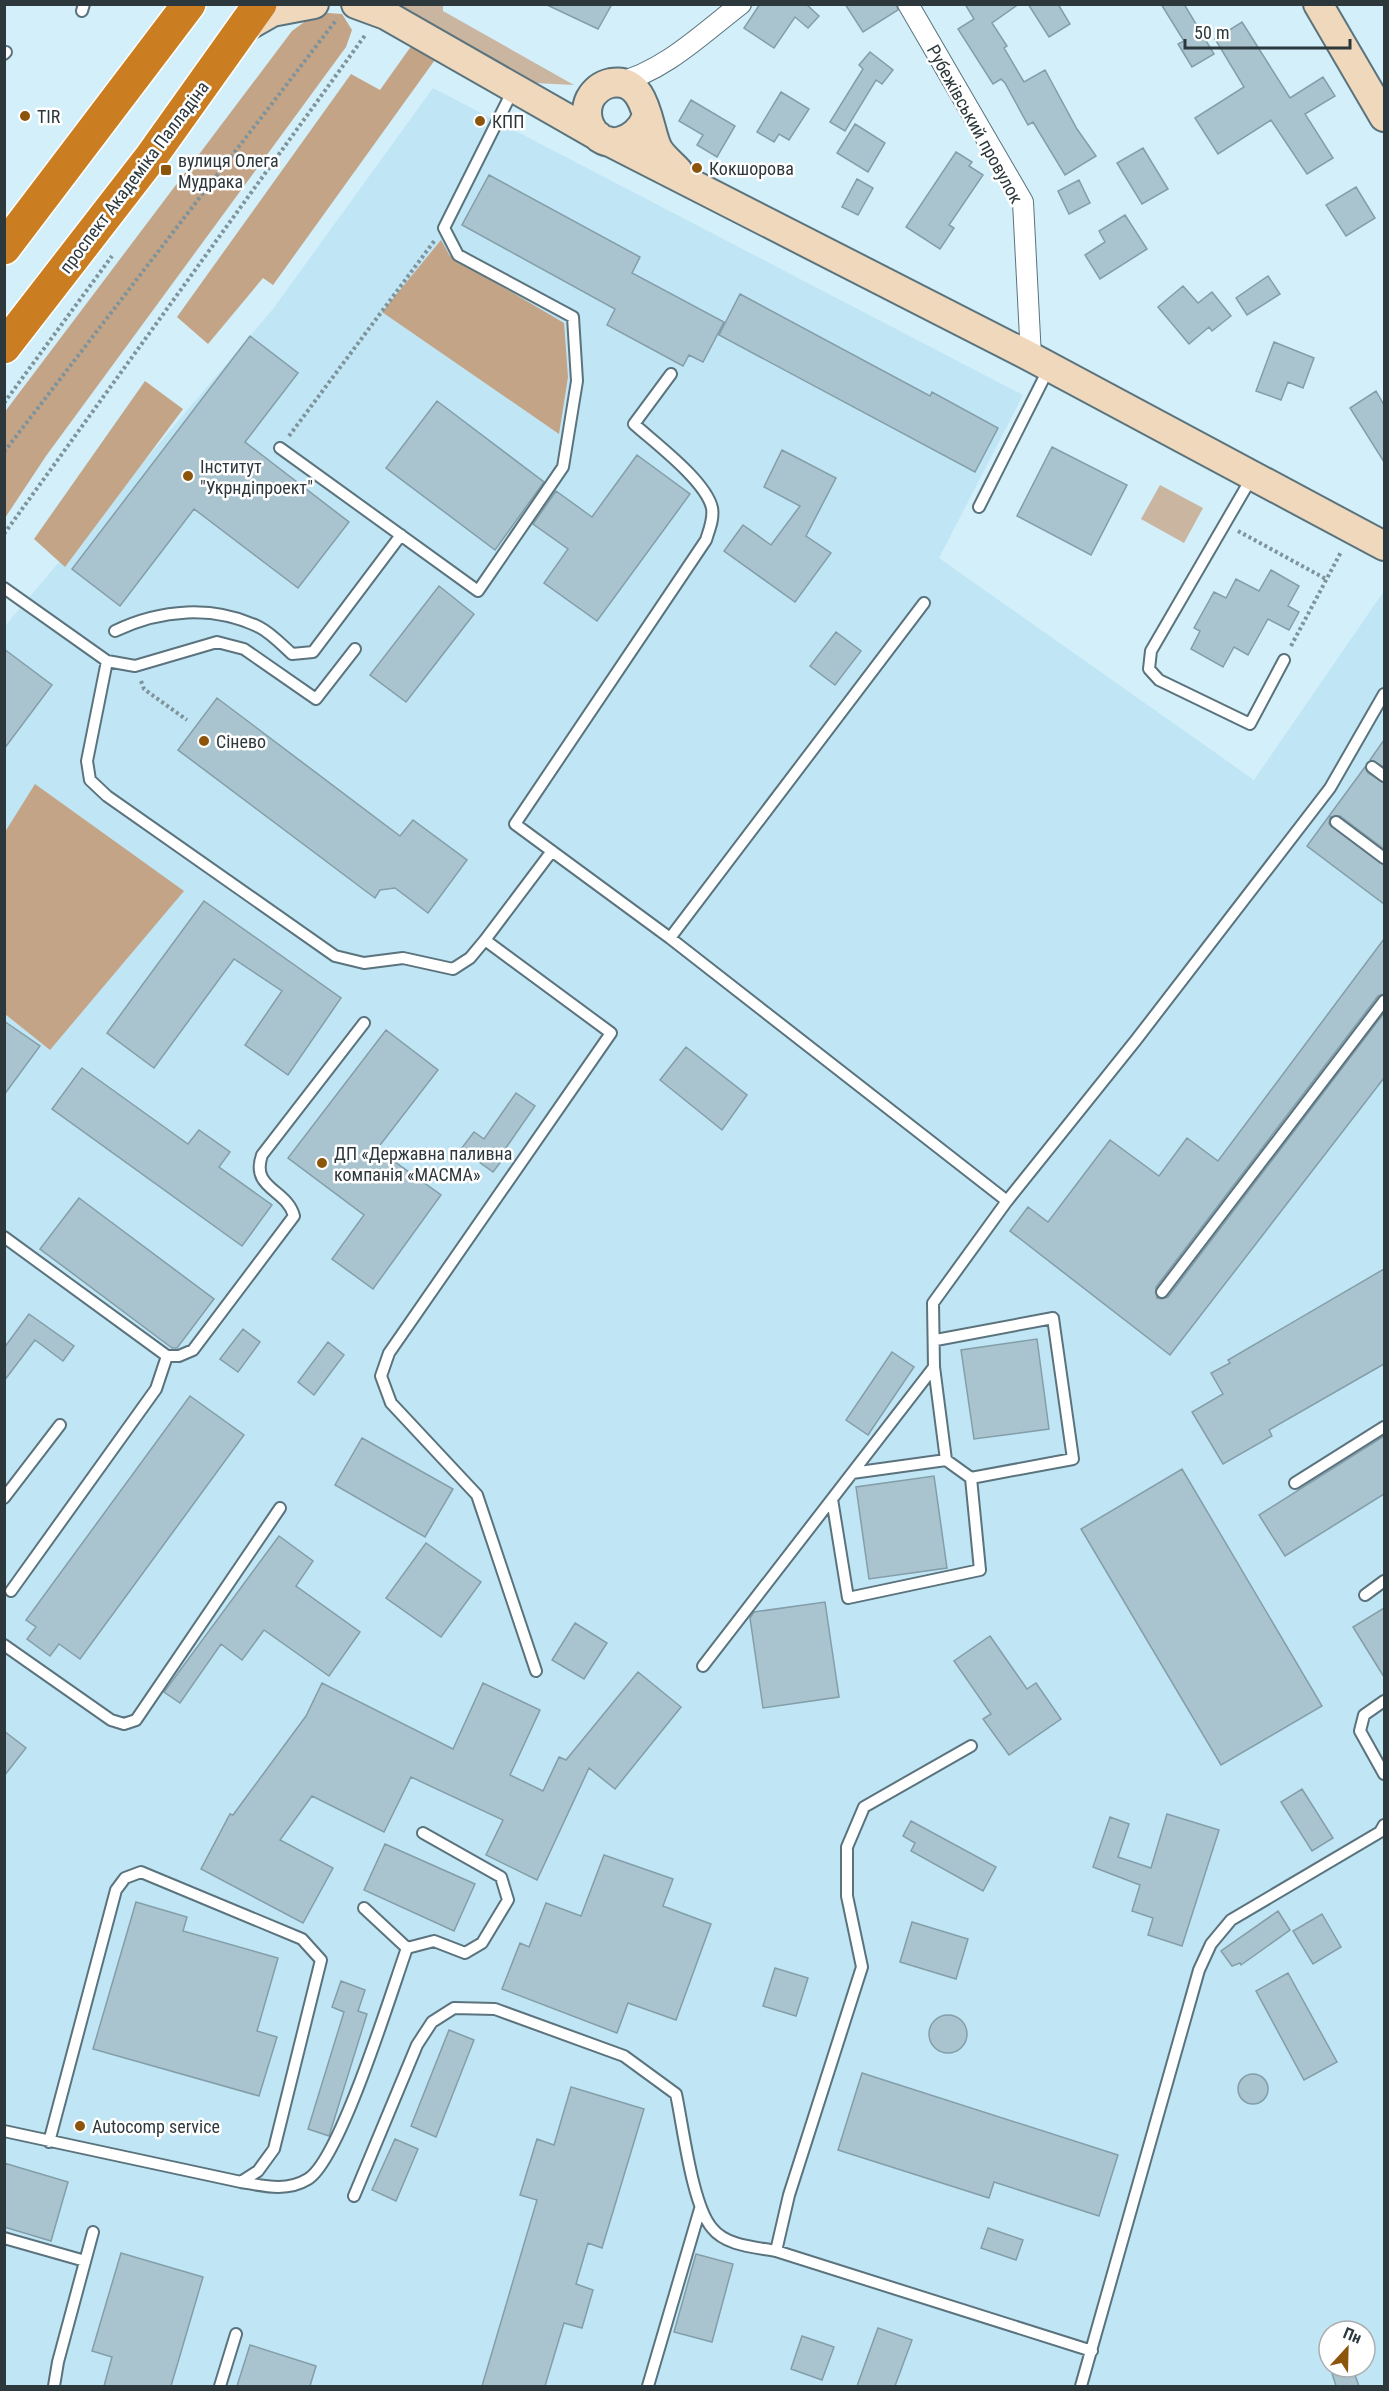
<svg xmlns="http://www.w3.org/2000/svg" width="1389" height="2391" viewBox="0 0 1389 2391" font-family="'Roboto Condensed',sans-serif">
<rect width="100%" height="100%" fill="#d2effa"/>
<path fill="#c0e5f4" fill-rule="evenodd" d="M433,88l590,307 -84,163 315,222 130,-189v1795h-1379v-1760l268,-317zM1329,2331h36v36h-36z"/>
<path fill="#cab5a1" d="M396,5h47v6l131,74 -39,-2 -131,-68z
M1160,485l43,23 -19,35 -43,-24z"/>
<path fill="#c3a486" d="M328,13l14,1 10,16 -6,17 -300,409 -41,62 -1,-105 288,-382 19,-14z
M412,45l25,12 -164,228 -10,-7 -55,66 -31,-27 174,-243 29,16z
M441,240l9,16 114,67 4,54 -9,57 -177,-122z
M145,381l38,28 -118,158 -31,-28z
M35,784l149,107 -134,159 -45,-36v-182z"/>
<path fill="#a9c4cf" stroke="#839ea9" stroke-width="1.5" d="M545,4h67l-14,25z
M760,4h46l13,12 -11,12 -13,-11 -21,31 -30,-20z
M845,4h51l2,6 -35,22z
M965,4h54l-27,19 15,23 -3,2 20,34 21,-12 32,59 19,27 -31,19 -32,-53 -5,3 -23,-42 -4,-4 -8,5 -35,-55 16,-10z
M1028,4h30l12,20 -21,13z
M1161,4h23l30,50 -22,13 -14,-23 6,-3z
M1242,22l48,76 33,-21 12,19 -30,18 28,44 -26,16 -36,-54 -53,34 -23,-36 49,-31 -29,-48z
M870,52l23,18 -11,14 -6,-4 -31,51 -15,-9 33,-53 -4,-4z
M781,92l28,17 -20,31 -10,-6 -5,8 -17,-10z
M691,100l44,26 -18,31 -20,-12 6,-10 -24,-14z
M855,124l30,19 -17,29 -31,-19z
M1143,148l25,41 -26,15 -25,-41z
M956,152l16,10 -3,4 14,9 -34,50 5,3 -14,21 -34,-22z
M489,175l151,82 -8,16 92,49 -21,40 -14,-7 -6,11 -76,-41 8,-16 -153,-84z
M857,179l16,9 -15,27 -16,-8z
M1079,180l11,23 -21,11 -11,-23z
M1356,187l19,31 -29,18 -20,-31z
M1125,215l22,34 -47,30 -15,-24 20,-13 -6,-11z
M1268,276l12,18 -33,21 -11,-17z
M1183,286l15,17 14,-11 19,24 -19,15 -3,-4 -20,17 -31,-37z
M740,294l190,102 2,-4 66,36 -23,44 -256,-137z
M250,336l48,37 -53,69 104,80 -51,66 -104,-79 -74,97 -48,-37z
M1274,342l40,16 -11,30 -15,-6 -7,18 -25,-9z
M1376,391l8,14v57l-34,-54z
M437,401l107,81 -49,68 -109,-82z
M1052,447l75,38 -36,70 -74,-39z
M782,450l54,28 -30,58 25,17 -36,49 -71,-51 19,-26 28,20 29,-39 -36,-19z
M637,455l53,39 -93,127 -53,-38 24,-34 -35,-25 23,-33 36,26z
M1271,570l28,16 -11,20 11,6 -10,18 -21,-11 -20,36 -14,-8 -11,20 -32,-18 9,-18 -6,-3 20,-36 12,6 10,-19 23,12z
M439,586l35,28 -68,88 -36,-27z
M836,632l25,19 -26,34 -25,-19z
M4,649l48,36 -48,64z
M217,698l183,138 13,-16 54,40 -39,53 -33,-25 -15,2 -5,8 -197,-148z
M1384,740v27l-14,-7z
M1365,767l3,6 16,10v66l-44,-33 -10,1 -1,7 55,41v39l-77,-58z
M204,901l137,97 -53,77 -43,-30 37,-54 -48,-32 -80,109 -47,-35z
M1384,939v55l-6,2 -222,291 1,11 5,1 6,-2 216,-284v65l-214,277 -160,-124 18,-24 20,15 62,-82 49,36 28,-38 31,23z
M4,1021l36,25 -36,49z
M386,1030l52,40 -61,79 64,46 -68,94 -41,-30 32,-44 -76,-57z
M686,1047l61,48 -25,35 -62,-50z
M82,1068l106,76 11,-14 31,22 -11,15 53,38 -30,41 -190,-137z
M516,1093l19,13 -32,46 3,3 -13,17 -32,-23 13,-17 10,7z
M79,1198l135,101 -37,49h-5l-132,-99z
M1384,1269v95l-115,66 3,6 -49,28 -31,-52 31,-18 -12,-21 19,-10 -2,-3z
M29,1314l45,32 -11,15 -28,-21 -31,41v-33z
M243,1329l17,13 -22,30 -18,-13z
M1037,1339l12,90 -75,10 -13,-89z
M328,1342l16,13 -30,40 -16,-13z
M892,1352l22,15 -46,68 -22,-15z
M190,1396l54,39 -164,224 -21,-15 -9,12 -23,-17 9,-12 -10,-7z
M1384,1436v58l-99,62 -26,-41z
M362,1438l91,51 -28,48 -90,-52z
M1182,1469l140,237 -101,59 -140,-236z
M934,1476l13,92 -78,11 -13,-92z
M279,1536l34,25 -17,25 64,46 -31,44 -65,-46 -22,30 -21,-16 -41,59 -16,-11z
M426,1543l55,39 -40,55 -55,-39z
M825,1602l14,95 -76,11 -13,-90 4,-6z
M1384,1608v69l-31,-50z
M575,1623l32,20 -23,36 -32,-19z
M990,1636l37,53 9,-6 25,36 -52,36 -26,-36 8,-5 -37,-53z
M638,1672l43,35 -66,82 -26,-21 -52,112 -51,-25 17,-35 -92,-43 -27,55 -72,-36 -32,44 53,28 -30,55 -102,-54 29,-55 3,1 73,-99 16,-33 131,66 30,-66 57,27 -30,65 33,16 16,-34 7,3z
M4,1731l22,17 -22,28z
M1302,1789l31,49 -21,13 -31,-49z
M1167,1814l52,16 -37,116 -34,-11 5,-17 -21,-7 8,-26 -47,-18 17,-50 19,7 -11,33 33,11z
M911,1821l85,46 -13,24 -72,-40 4,-8 -12,-7z
M385,1844l90,40 -21,47 -90,-41z
M604,1855l69,24 -10,27 48,18 -35,96 -48,-17 -11,30 -115,-44 18,-46 9,4 17,-44 35,13z
M136,1902l51,15 -4,14 95,27 -21,73 20,6 -18,59 -166,-47z
M1278,1911l12,19 -49,35 -1,-2 -8,3 -11,-15z
M1322,1914l19,33 -28,17 -20,-33z
M912,1922l56,17 -12,40 -56,-17z
M775,1968l33,10 -12,38 -33,-10z
M1288,1973l49,89 -33,18 -48,-89z
M341,1981l24,9 -7,21 9,3 -38,122 -21,-7 36,-117 -12,-5z
M929 2034a19 19 0 1 1 38 0a19 19 0 1 1-38 0Z
M449,2030l25,10 -38,97 -25,-11z
M862,2073l256,82 -19,61 -105,-34 -5,16 -151,-48z
M1238 2089a15 15 0 1 1 30 0a15 15 0 1 1-30 0Z
M571,2087l73,22 -42,139 -14,-5 -12,41 17,6 -11,38 -18,-5 -19,63h-63l55,-186 -17,-5 17,-56 17,6z
M395,2139l23,10 -22,52 -24,-11z
M4,2163l64,19 -17,59 -47,-14z
M988,2228l35,12 -7,20 -35,-12z
M121,2253l82,24 -32,109h-67l8,-29 -20,-6z
M696,2254l37,10 -21,78 -38,-10z
M878,2328l34,12 -17,46h-38z
M802,2336l32,11 -12,33 -31,-11z
M250,2345l66,21 -6,20h-73z
M1330,2367h22l7,19h-23z"/>
<g fill="none" stroke-linecap="round" stroke-linejoin="round">
<g stroke="#5a737d" stroke-width="14">
<path id="lane" d="M82,11l2,-7
M4,54l2,-2
M671,374l-37,50c21,19 72,57 78,84 2,11 -3,22 -6,32l-191,284 155,114 337,263
M280,448l198,143 85,-124 14,-86 -4,-64 -115,-62 -14,-27 69,-138
M1252,477l-101,174 -2,18 10,11 91,44 34,-64
M979,507l70,-139
M4,588l103,73 28,5 82,-24 27,7 72,50 39,-50
M115,631c46,-22 98,-26 144,-4 12,6 23,18 33,27l21,-2 88,-117
M107,661l-20,100 3,19 17,16 228,160 29,7 39,-5 50,11 17,-11 15,-18 126,93 -222,320 -8,23 10,27 86,92 59,176
M1372,767l12,9
M1336,822l48,36
M670,938l254,-335
M485,940l67,-89
M4,1237l163,119h12l14,-6 101,-134c-7,-27 -44,-27 -32,-61l102,-132
M1162,1292l222,-291
M934,1367l12,93 25,18 102,-19 -20,-141 -117,22
M852,1473l94,-13
M1295,1483l89,-56
M4,1498l56,-73
M832,1499l16,99 132,-28 -9,-92
M11,1591l145,-202 11,-33
M1365,1595l19,-14
M4,1645l107,75 13,4 12,-4 144,-212
M703,1666l231,-299 -1,-64 74,-102 129,-161 194,-252 54,-94
M1384,1701l-20,14 -4,16 24,43
M971,1746l-107,61 -17,40v49l15,71 -73,228 -13,56 316,100
M407,1948l27,-7 31,12 17,-10 26,-43 -7,-23 -78,-44
M4,2131l237,51 17,-11 16,-22 47,-189 -19,-21 -161,-67 -16,6 -9,12 -67,252
M241,2182c23,4 46,10 67,-3 32,-19 84,-189 99,-231l-43,-40
M354,2196l63,-151 15,-23 22,-14 41,1 129,47 52,38c7,32 16,111 36,134 14,18 43,19 64,23
M4,2238l81,23
M54,2386l4,-24 35,-130
M220,2386l16,-52
M648,2386l52,-177
M1081,2386l118,-416 12,-26 20,-24 149,-88 4,-7"/>
</g>
<g stroke="#5a737d" stroke-width="22">
<path id="street" d="M908,4l115,198 8,155
M617,83c48,-12 86,-50 124,-79"/>
</g>
<g stroke="#5a737d" stroke-width="32">
<path id="secondary" d="M356,4l30,11 212,121
M1318,4l66,113
M244,28l28,-16 42,-8
M646,118c-9,24 -43,36 -56,8 -4,-8 -4,-19 0,-27 5,-9 12,-14 21,-16 36,-6 36,42 46,64 4,9 15,17 21,24
M608,141l423,216 353,189"/>
</g>
<g stroke="#fff" stroke-width="36">
<path id="highway" d="M4,248l185,-244
M4,347l147,-190 109,-153"/>
</g>
<path stroke="#7f939b" stroke-width="4" stroke-dasharray="3 3" stroke-linecap="butt" d="M4,403l108,-147
M289,436l146,-196
M4,452l333,-433
M1238,531l88,48
M4,534l362,-500
M1291,646l50,-94
M141,681l3,8 43,31"/>
<use href="#lane" stroke="#fff" stroke-width="10"/>
<use href="#street" stroke="#fff" stroke-width="20"/>
<use href="#secondary" stroke="#efd8bc" stroke-width="28"/>
<use href="#highway" stroke="#ca7e21" stroke-width="33"/>
</g>
<g fill="#8d550c" stroke="#fff" stroke-width="2">
<circle cx="25" cy="116" r="6"/>
<circle cx="480" cy="121" r="6"/>
<circle cx="697" cy="168" r="6"/>
<rect x="160" y="164" width="12" height="12" rx="3"/>
<circle cx="188" cy="476" r="6"/>
<circle cx="204" cy="741" r="6"/>
<circle cx="322" cy="1163" r="6"/>
<circle cx="80" cy="2126" r="6"/>
</g>
<g text-anchor="middle" dominant-baseline="central" stroke-width="5" stroke-linejoin="round" paint-order="stroke">
<g font-size="18" fill="#2d383c" stroke="#fff" text-anchor="start">
<text x="37" y="116">TIR</text>
<text x="492" y="121">КПП</text>
<text x="178" y="160">вулиця Олега<tspan x="178" dy="21">Мудрака</tspan></text>
<text x="709" y="168">Кокшорова</text>
<text x="200" y="466">Інститут<tspan x="200" dy="21">"Укрндіпроект"</tspan></text>
<text x="216" y="741">Сінево</text>
<text x="334" y="1153">ДП «Державна паливна<tspan x="334" dy="21">компанія «МАСМА»</tspan></text>
<text x="92" y="2126">Autocomp service</text>
</g>
<g font-size="18" fill="#2d383c" stroke="#fff">
<text transform="translate(975 124) rotate(61)">Рубежівський провулок</text>
<text transform="translate(134 177) rotate(-53)">проспект Академіка Палладіна</text>
</g>
</g>
<rect width="1389" height="2391" fill="none" stroke="#2d383c" stroke-width="12"/>
<g transform="translate(1347 2349) rotate(22)"><circle r="28" fill="#ffffff" stroke="#abafb1" stroke-width="1.5"/>
<path d="M0-4.5L10 22L0 15L-10 22Z" fill="#8d550c"/>
<text y="-9" font-size="16" font-weight="bold" text-anchor="middle" fill="#2d383c">Пн</text>
</g>
<path d="M1185 39v9h165v-9" fill="none" stroke="#2d383c" stroke-width="3"/>
<text x="1194" y="39" font-size="18" fill="#2d383c" stroke="#ffffff" stroke-width="4.5" paint-order="stroke">50 m</text>
</svg>
